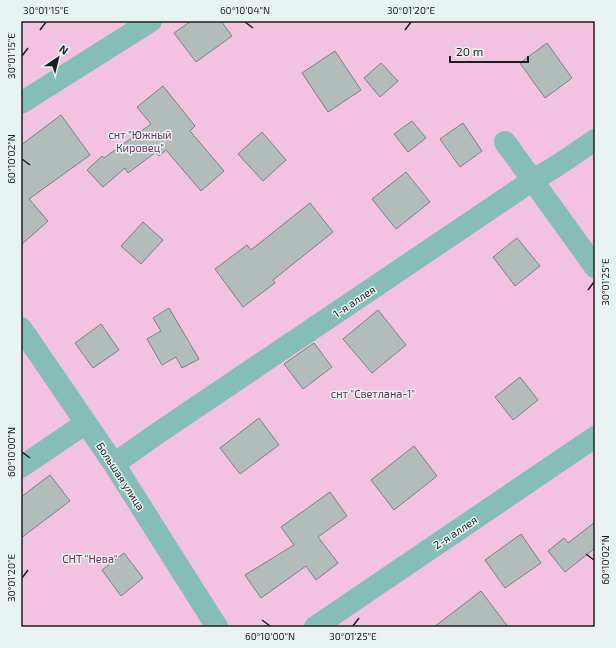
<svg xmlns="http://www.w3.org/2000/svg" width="616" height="648" viewBox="0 0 616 648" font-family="'Exo 2',sans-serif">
<rect width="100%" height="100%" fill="#e8f2f1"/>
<path fill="#f2c2e0" d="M21,21h574v606h-574z"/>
<path fill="#b3bdbb" stroke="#798281" d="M191,21h30l11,15 -36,26 -22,-29z
M547,43l25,35 -27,20 -25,-35z
M335,51l26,39 -33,22 -26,-39z
M381,63l17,18 -18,16 -16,-19z
M163,86l32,40 -5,5 34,40 -23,20 -35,-41 -7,6 -3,-4 -28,21 -3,-5 -22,19 -16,-17 15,-14 2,2 47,-34 -14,-17z
M61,115l29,40 -61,44 19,22 -27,24v-100z
M412,121l14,17 -18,14 -14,-18z
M463,123l19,28 -22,16 -20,-28z
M262,132l24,28 -23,21 -25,-27z
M406,172l24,30 -34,27 -24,-30z
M310,203l23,29 -60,48 2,3 -32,24 -28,-38 32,-24 4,5z
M143,222l20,18 -22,24 -20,-18z
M517,238l23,28 -25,20 -22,-29z
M169,308l30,51 -17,9 -6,-11 -14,8 -15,-26 14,-8 -8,-13z
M378,310l28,35 -34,28 -29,-34z
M101,324l18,26 -26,18 -18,-25z
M314,343l18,24 -29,22 -19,-25z
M520,377l18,23 -25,20 -18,-23z
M259,418l20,27 -39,29 -20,-26z
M414,446l23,30 -43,34 -23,-30z
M50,475l20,26 -49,37v-41z
M330,492l17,24 -29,21 20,26 -22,17 -10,-14 -45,32 -16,-23 49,-30 -13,-18z
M595,522v26l-30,24 -17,-21 16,-13 4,5z
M521,534l20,29 -36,25 -20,-28z
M124,553l19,25 -22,18 -19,-26z
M481,591l27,36h-74z"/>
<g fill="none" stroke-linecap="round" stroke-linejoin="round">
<path stroke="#84beb7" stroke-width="22" d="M21,103l130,-82
M505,142l90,125
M21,328l93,136 103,163
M114,464l44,-31 375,-253 22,-13 40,-27
M21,467l65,-44
M315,627l280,-190"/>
</g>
<path fill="none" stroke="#1c1f1f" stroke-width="1.5" d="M245,22l8,6M40,30l6,-8M405,30l6,-8M22,56l6,-8M22,159l8,6M588,290l6,-8M22,452l8,6M586,554l8,6M22,578l6,-8M262,620l8,6M353,626l6,-8"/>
<g text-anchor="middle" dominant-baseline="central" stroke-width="3" stroke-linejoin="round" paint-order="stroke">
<g font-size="11" fill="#71325d" stroke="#e8f2f1">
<text x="140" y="134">снт "Южный<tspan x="140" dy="13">Кировец"</tspan></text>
<text x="373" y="393">снт "Светлана-1"</text>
<text x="90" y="558">СНТ "Нева"</text>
</g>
<g font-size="11" fill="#1c1f1f" stroke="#e8f2f1">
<text transform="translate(354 301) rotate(-34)">1-я аллея</text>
<text transform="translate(121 476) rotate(57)">Большая улица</text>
<text transform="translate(455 532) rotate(-34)">2-я аллея</text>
</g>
</g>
<rect width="616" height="648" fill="none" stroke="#e8f2f1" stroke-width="44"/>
<g transform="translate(58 58) rotate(35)" stroke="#e8f2f1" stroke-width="3" paint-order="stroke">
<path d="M0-3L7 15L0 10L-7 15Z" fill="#1c1f1f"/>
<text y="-6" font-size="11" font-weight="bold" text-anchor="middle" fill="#1c1f1f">N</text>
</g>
<path d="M450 56v6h78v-6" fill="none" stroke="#1c1f1f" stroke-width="2"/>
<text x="456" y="56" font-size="12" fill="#1c1f1f" stroke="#e8f2f1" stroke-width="3" paint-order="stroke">20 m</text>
<rect x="22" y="22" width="572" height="604" fill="none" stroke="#1c1f1f" stroke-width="1.5"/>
<g font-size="10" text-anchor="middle" fill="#1c1f1f">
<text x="46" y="14">30°01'15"E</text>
<text x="245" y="14">60°10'04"N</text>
<text x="411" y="14">30°01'20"E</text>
<text transform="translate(11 56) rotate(-90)" y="4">30°01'15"E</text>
<text transform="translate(11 159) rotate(-90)" y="4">60°10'02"N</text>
<text transform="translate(605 282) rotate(-90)" y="4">30°01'25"E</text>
<text transform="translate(11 452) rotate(-90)" y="4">60°10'00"N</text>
<text transform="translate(605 560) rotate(-90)" y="4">60°10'02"N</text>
<text transform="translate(11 578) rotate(-90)" y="4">30°01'20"E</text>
<text x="270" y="640">60°10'00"N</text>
<text x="353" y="640">30°01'25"E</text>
</g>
</svg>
